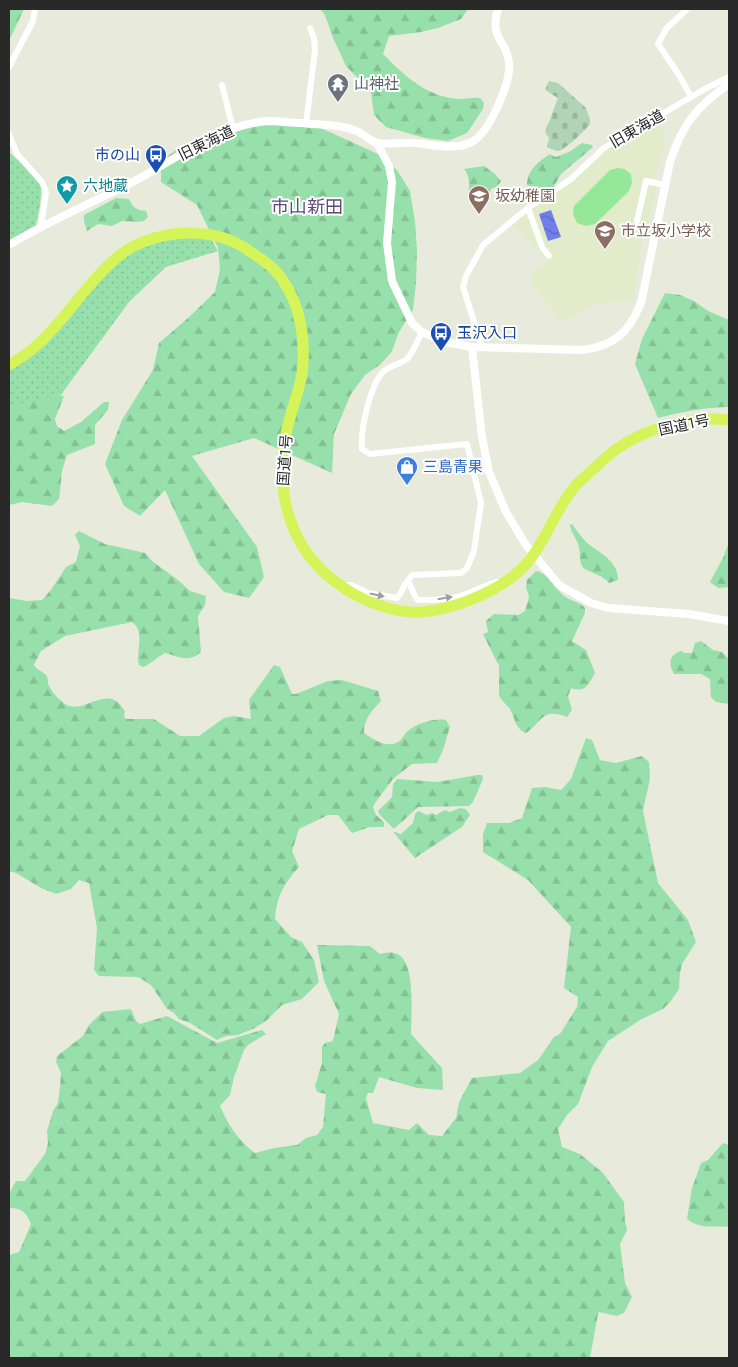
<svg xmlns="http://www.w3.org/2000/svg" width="738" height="1367" viewBox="0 0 738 1367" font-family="Jost,'Noto Sans JP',sans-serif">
<defs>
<pattern id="grass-dots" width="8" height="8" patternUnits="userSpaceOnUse" patternTransform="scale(1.25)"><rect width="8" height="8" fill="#98e0ab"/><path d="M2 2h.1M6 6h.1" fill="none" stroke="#83c093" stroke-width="1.8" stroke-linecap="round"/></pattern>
<pattern id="forest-firs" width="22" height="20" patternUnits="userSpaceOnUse" patternTransform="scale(1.25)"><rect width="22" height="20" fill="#98e0ab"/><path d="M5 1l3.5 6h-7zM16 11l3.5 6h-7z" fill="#83c093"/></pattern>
<pattern id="cemetery-stones" width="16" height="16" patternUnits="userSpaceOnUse" patternTransform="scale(1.25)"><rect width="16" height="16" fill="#b2d4b6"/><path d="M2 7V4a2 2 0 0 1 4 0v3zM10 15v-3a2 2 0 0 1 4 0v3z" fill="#99b69c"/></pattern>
<pattern id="water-waves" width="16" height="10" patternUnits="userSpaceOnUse" patternTransform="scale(1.25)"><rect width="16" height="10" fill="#707feb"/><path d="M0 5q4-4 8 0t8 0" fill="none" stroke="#5c68be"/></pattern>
</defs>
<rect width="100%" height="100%" fill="#e8ebdb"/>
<path fill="#e3ecca" d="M648,124l13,1 5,18 -9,23 -2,29 -13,49 -9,56 -41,4 -29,19 -32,-42 1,-7 15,-13 -26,-30 -10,-7 87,-69z"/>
<path fill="url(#grass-dots)" d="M9,152l33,30 -2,24 -5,23 -26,18z
M209,235l9,16 -52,16 -37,35 -69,94 -51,11v-40l108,-109 45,-22z"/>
<path fill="url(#forest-firs)" d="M9,9h15l-15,32z
M320,9h148l-7,10 -23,9 -17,4 -32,4 -6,18c22,22 43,43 77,45 7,0 13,-2 20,-1l4,5 -1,6 -16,24 -19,8 -23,-3 -39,-11 -12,-12 -3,-23 -25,-26 -13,-28 -8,-23z
M281,123l31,1 66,30 19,16 13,21 5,30 2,29 -1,34 -3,26 -14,22 -7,19 -11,13 -16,11 -14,19 -17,40 -2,39 -78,-35 -62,18 65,91 7,30 -15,21 -25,-6 -25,-28 -34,-74 -25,26 -16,-10 -19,-42 17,-44 31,-50 6,-27 29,-25 27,-26 5,-23 -2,-21 -21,-43 -36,-23v-20l16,-13 75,-22z
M582,143l10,2 1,2 -32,27 -8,14h-17l-9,-3c0,-15 12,-24 23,-31l6,3 13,-5z
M484,166l11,8 6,7 -3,5 -7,3 -7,14 -5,5c-19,-5 -3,-25 -15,-39z
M116,198l13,1c4,9 8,11 17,12l2,6 -4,4 -8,1 -14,-1 -10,5 -14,-2 -11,7 -3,-10v-6z
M665,293l15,2 14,6 14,10 21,9v87c-24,0 -47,5 -71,11l-23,-54 7,-25z
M55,395l9,1 -9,23 2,7 7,5 17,-9 23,-20h5l-1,8 -13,15v19l-28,11 -5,16 -3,28 -7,7 -30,-4 -13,3v-99z
M572,524c5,7 12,17 19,22 11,8 28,17 27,34l-9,3c-7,-8 -15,-9 -24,-14 -7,-4 -4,-15 -6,-22 -2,-8 -8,-14 -9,-22z
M79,531l26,13 40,9 7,8 26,19 12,11 16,5 -1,9 -7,11 3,36c-13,11 -21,5 -36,1 -8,4 -14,11 -22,14l-4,-2c-4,-14 7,-33 -7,-43l-67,14 -24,15 -7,14c3,5 8,6 12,10 3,4 1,7 3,11 3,6 10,14 16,18 16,10 34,-11 49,-4 5,2 8,7 11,11l-1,6 3,2h27l26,17h19l25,-18 10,-2 17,3 -2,-19 25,-35 6,2 12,27h4l32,-13 14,-1 36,11 3,10c-9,10 -17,17 -17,32 10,7 25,17 37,7 2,-3 4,-7 7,-9 9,-8 27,-13 38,-11l4,7 -7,23 -6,13 -25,1 -19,15 -18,24 -2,4 3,8 8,7v5h-14l-18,6 -14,-18h-10l-29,14 -7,22 7,16c-16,18 -22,29 -24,52l16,18 11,5 12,18 5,22 -17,17 -20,6 -16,16 -11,7 -17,7 -12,1 -9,4 -27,-17 -11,-4 -5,-6 -7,-4 -16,-24 -13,-8 -39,-1 -5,-6 3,-42 -8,-45 -10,-3 -8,9 -15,5 -15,-6 -25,-15 -7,-2v-273l18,3 15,-1 9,-10 15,-23 10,-5 4,-16 -5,-11z
M729,542v45l-11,1 -8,-6 13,-24z
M536,571c14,2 19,20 31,27 7,4 13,4 18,10v5l-13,28 14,9 9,23c-7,12 -9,20 -24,15l-3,8 4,14 -5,7c-26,-10 -25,6 -41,16 -11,-4 -11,-15 -16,-24 -3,-4 -8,-8 -11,-13v-30l-16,-32 5,-2 -2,-11 8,-7 25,1 6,-4 4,-14 -3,-10 1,-7z
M701,641l12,9 9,2 7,7v45l-13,-2 -5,-5 -1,-18 -9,-5h-27c-6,-10 -5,-19 7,-23l4,2h7l3,-10z
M586,738l6,2 8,20 16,3 26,-7 7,6 1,17 -7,32 15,72 30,37 8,22 -14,22 -2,9 -1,16 -8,12 -8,8 -23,11 -32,21 -16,26 -14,37 -11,11 -9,14 4,18 18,7 23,19 21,29 1,19 2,9 -7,14 5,39 7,14 -8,16 -7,3 -18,-4 -1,2 -8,44h-581v-103l10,-3 12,-28c-5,-11 -8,-16 -21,-16l-1,-14 7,-13h9l20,-27 3,-11 -1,-12 6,-20 5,-8 2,-16 1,-14 -5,-11 1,-6 26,-20 6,-11 13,-13 29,-3 5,12 4,3 27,-8 50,27 45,-13 4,4 -18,11 -4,5 -10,27 -4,18 -10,11c8,18 19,36 35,47l19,-5 23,-3 9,-7 11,-3 6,-8 3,-33 -9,-2 -2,-6 7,-23v-16l3,-4 8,-2 6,-27 -15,-33 -7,-36 53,1 10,8c6,-1 12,-3 19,1 17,10 12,61 12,79l31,34 1,22 -26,-2 -38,-11 -6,16h-5l-2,5 7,25 36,7 8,-7 12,12 13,1 14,-18 3,-16 13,-24 48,-5 18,-13 16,-23 6,-3 17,-27 1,-10 -14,-9 7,-61 -43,-47 -45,-28v-18l4,-11h22l13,-5 10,-30 13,-1 16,3 10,-11z
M477,775h5l1,4 -10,23 -4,4 -51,1 -24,22 -15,-15 -1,-3 14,-14 1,-12 4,-6 41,3z
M460,808l6,1 4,6 -8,12 -47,31 -21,-25 1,-1 6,2 12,-11 2,-9 3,-3 9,4 5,-2 4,2 9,-5 5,2z
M723,1143l6,2v82c-15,-2 -29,3 -42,-8l5,-31 9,-25 7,-3z"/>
<path fill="url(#cemetery-stones)" d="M549,81l9,2 28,25c1,4 5,11 4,15 -1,5 -27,28 -31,28 -4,0 -8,-2 -12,-4l2,-9 -4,-6 13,-34 -13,-8z"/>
<path fill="#94e897" d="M618,168l6,1 7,5 1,9 -3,8 -34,33 -9,2 -9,-3 -4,-9 1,-8 36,-36z"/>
<path fill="url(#water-waves)" d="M551,210l10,27 -13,4 -9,-27z"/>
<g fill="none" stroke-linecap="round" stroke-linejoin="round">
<path stroke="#fff" stroke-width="6" d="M687,9l-21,20 -8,15 21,31 12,22
M9,67l24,-46 2,-12
M222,85l11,44
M306,124l9,-74 -1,-12 -4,-10
M9,134l8,20 25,28 4,10 -5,34
M528,208l14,39 7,9
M637,221l9,-40 19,4
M482,347l-19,-60 3,-11 17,-31 45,-37 43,-29 33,-31 99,-58 26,-13
M408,582c5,6 4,12 10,18 15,0 34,0 48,-6 11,-4 20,-9 31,-12
M342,585h9l17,8 29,5c4,-4 4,-5 6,-10 2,-5 7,-9 9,-13l49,-2 6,-5 7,-17 7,-48 -14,-59 -97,10 -8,-5c-2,-18 8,-64 21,-77 6,-7 17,-7 24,-13 6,-6 11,-19 15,-27"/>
<path stroke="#fff" stroke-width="8" d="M377,143l12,23 3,16 -5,61 5,38 20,42 10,9 23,10 27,5 110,3c32,-4 46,-16 59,-47l29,-141c12,-37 27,-56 59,-78
M9,245c38,-23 78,-40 118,-60 45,-22 88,-60 141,-64 11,0 22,2 34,2 17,2 36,1 52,7 8,2 15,11 23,13 10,2 27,-1 38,0 14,1 28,5 42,3 6,0 13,-3 18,-6 15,-11 37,-59 34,-78 -3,-23 -20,-23 -11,-53
M472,347l10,90 7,35 17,40 20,33 33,40 32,18 17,5 81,6 40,7"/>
<path stroke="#d5f45a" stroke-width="11" d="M9,365c16,-9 32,-22 44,-36 26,-28 54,-74 90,-87 33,-13 75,-13 105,8 12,8 26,17 34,29 19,27 24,62 20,94 -3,20 -12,40 -16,61 -10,52 0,105 41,141 23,20 52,34 82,37 37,2 95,-21 119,-50 18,-22 27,-51 45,-73 4,-6 11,-11 16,-16 9,-8 17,-16 26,-23 31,-22 76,-35 114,-30"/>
</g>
<defs><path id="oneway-solid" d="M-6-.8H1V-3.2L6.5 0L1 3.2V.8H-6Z" transform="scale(1.25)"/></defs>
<g fill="#9f9f9f">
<use href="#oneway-solid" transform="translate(377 595) rotate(12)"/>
<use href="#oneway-solid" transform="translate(445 598) rotate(-9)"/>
</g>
<defs>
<g id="temple-pin" transform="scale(1.125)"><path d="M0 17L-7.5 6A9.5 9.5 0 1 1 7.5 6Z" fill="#6b7280" stroke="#fff"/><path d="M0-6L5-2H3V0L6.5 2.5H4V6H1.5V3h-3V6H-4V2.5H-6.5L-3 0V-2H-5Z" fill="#fff"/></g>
<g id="bus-pin" transform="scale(1.125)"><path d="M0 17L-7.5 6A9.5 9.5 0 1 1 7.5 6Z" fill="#1a4fb4" stroke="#fff"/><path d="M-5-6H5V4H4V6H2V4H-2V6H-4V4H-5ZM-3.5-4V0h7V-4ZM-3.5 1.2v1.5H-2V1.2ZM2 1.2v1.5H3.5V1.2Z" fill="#fff"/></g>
<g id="sight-pin" transform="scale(1.125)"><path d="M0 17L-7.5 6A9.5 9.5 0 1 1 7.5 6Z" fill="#0f9aa8" stroke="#fff"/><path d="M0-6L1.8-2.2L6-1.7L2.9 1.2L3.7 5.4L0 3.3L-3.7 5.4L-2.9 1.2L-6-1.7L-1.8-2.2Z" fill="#fff"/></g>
<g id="school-pin" transform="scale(1.125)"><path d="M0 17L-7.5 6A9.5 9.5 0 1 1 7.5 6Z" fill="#8d6e63" stroke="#fff"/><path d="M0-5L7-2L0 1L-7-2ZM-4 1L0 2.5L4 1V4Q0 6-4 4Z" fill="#fff"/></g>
<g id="shop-pin" transform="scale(1.125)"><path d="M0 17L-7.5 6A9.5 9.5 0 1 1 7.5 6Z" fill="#3f7fe0" stroke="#fff"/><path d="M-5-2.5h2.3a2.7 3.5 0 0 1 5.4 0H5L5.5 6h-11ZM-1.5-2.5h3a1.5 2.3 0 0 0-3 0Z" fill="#fff"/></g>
</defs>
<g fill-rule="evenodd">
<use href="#temple-pin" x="338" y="84"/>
<use href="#bus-pin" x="156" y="155"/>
<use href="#sight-pin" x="67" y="186"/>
<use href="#school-pin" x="479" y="196"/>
<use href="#school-pin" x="605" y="231"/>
<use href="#bus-pin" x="441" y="333"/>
<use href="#shop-pin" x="407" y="467"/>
</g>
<g text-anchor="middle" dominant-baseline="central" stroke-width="4" stroke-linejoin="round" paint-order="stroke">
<g font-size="15" fill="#5b616d" stroke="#fff" text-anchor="start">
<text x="354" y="84">山神社</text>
</g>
<g font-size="15" fill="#292929" stroke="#fff">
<text transform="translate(637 129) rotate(-30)">旧東海道</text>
<text transform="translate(206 143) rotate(-26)">旧東海道</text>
<text transform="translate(684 425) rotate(-12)">国道1号</text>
<text transform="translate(285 460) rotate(-86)">国道1号</text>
</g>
<g font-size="15" fill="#164399" stroke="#fff" text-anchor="end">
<text x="140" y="155">市の山</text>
<text x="457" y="333" text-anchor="start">玉沢入口</text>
</g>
<g font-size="15" fill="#0d838f" stroke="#fff" text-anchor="start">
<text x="83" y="186">六地蔵</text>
</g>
<g font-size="15" fill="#785e54" stroke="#fff" text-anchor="start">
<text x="495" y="196">坂幼稚園</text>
<text x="621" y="231">市立坂小学校</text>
</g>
<g font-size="15" fill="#366cbe" stroke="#fff" text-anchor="start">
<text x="423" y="467">三島青果</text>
</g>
<g font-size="18" fill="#5e4b78" stroke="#fff">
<text x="307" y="207">市山新田</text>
</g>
</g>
<rect width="738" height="1367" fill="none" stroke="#292929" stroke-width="20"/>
</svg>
